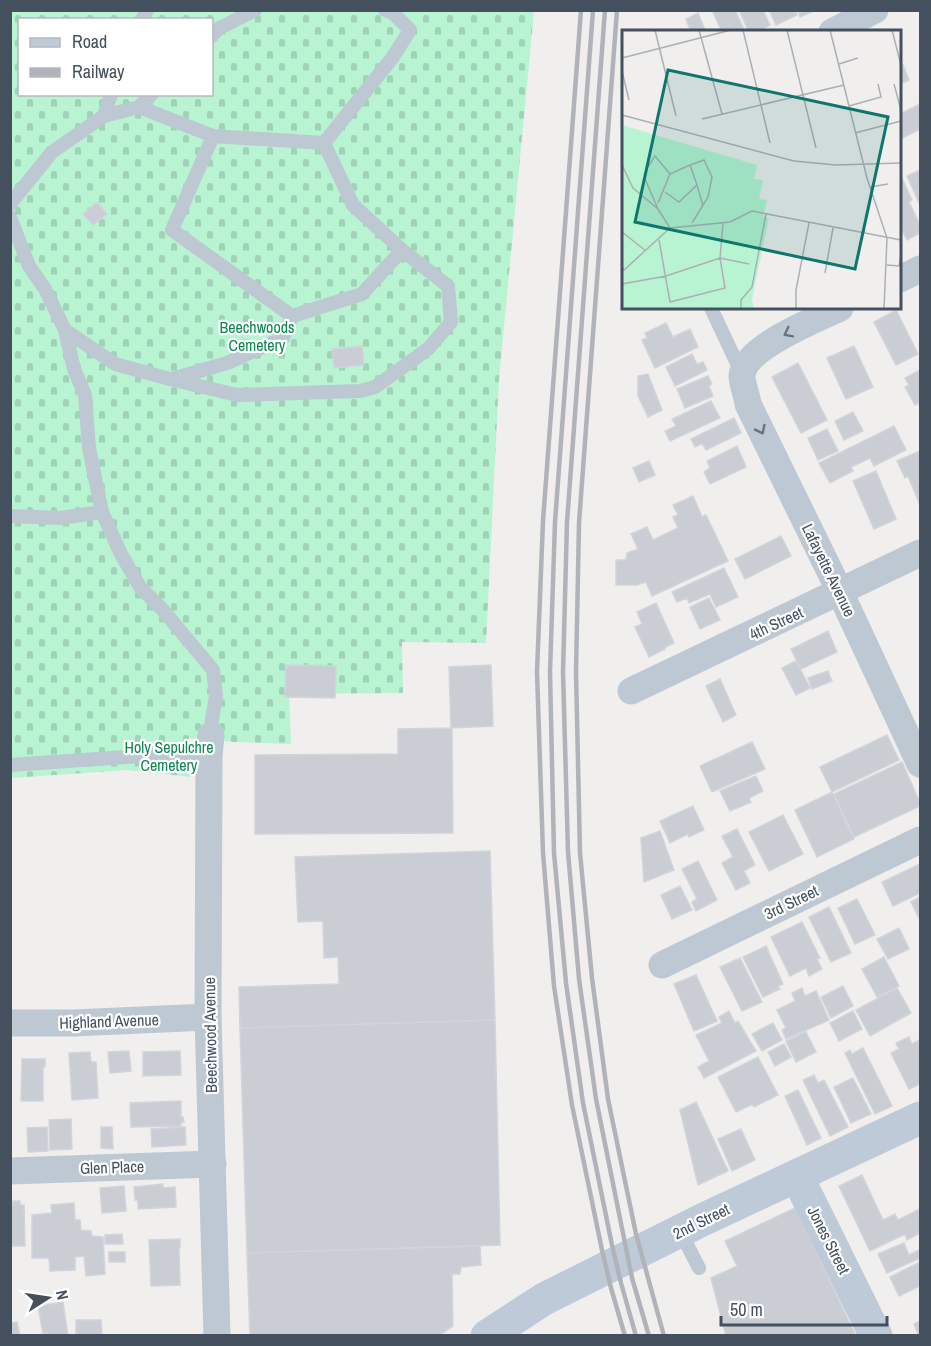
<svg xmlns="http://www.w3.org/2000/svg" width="931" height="1346" viewBox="0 0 931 1346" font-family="'Archivo Narrow',sans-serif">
<defs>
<pattern id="cemetery-stones" width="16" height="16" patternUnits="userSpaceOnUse" patternTransform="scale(1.5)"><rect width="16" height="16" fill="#b8f3d2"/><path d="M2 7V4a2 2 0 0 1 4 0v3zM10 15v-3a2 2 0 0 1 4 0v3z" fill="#9fd2b7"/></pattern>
</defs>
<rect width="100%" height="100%" fill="#f1eeee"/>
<path fill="url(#cemetery-stones)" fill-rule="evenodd" d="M11,11h523l-35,368 -13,264 -84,-1 1,51 -114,1 2,50 -56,-2 -46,-4 2,39 -63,-7 -117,8zM20,20h192v74h-192z"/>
<path fill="#cacdd4" stroke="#d2d4db" stroke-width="1.5" d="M712,10h23l10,22h-23z
M739,10h24l7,15 -13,7h-8z
M769,10h26l2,5 -21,10z
M798,10h18l-16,7z
M698,13l8,19h-15l-5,-13z
M903,65l6,15 -9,4v-18z
M920,104v25l-20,10v-25z
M920,170v35l-13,-29z
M901,176l11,24 -3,2 11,23v8l-13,7 -7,-14v-49z
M97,202l10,12 -14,11 -10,-11z
M896,310l22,44 -22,11 -22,-43z
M666,323l7,14 17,-8 8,18 -43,21 -13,-28 5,-2 -2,-5z
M362,346l2,19 -30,3 -2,-19z
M854,346l19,41 -27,12 -19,-41z
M692,354l5,10 6,-2 4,8 -32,16 -9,-19z
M798,363l29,57 -26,13 -29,-56z
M920,370v37l-2,-4 -3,2 -10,-18 4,-2 -4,-7z
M648,374l14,36 -14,7 -10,-21v-20z
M708,376l4,8 -3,2 4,10 -28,12 -8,-19z
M711,401l9,17 -50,23 -5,-10 11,-5 -4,-7z
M853,412l10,19 -19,9 -9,-19z
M734,418l7,15 -35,17 -4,-7 -7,4 -4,-8z
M894,426l12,24 -32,16 -4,-8 -19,9 2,4 -23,12 -11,-20z
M827,429l11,22 -20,9 -10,-22z
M737,446l9,21 -36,17 -6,-12 6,-4 -3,-7z
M920,451v54l-12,-29 -3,2 -8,-17z
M649,461l6,14 -16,7 -6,-14z
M876,471l20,48 -22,10 -21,-48z
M693,496l9,21 4,-2 22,46 -76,35 -6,-14 -9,3h-21v-25h10l1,-7 11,-4 -7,-15 16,-7 6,13 25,-12 -5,-11 5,-2 -5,-10z
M781,536l10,20 -46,23 -10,-20z
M724,568l14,29 -22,10 -6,-13 -21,9 -2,-5 -10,4 -5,-10z
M709,598l11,22 -20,9 -10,-22z
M656,603l18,40 -10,5 1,1 -16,8 -14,-30 7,-3 -5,-12z
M828,631l9,21 -36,17 -10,-20z
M796,661l14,27 -14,7 -14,-27z
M286,665l50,1 -1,32 -50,-1z
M491,665l2,61 -42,2 -2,-61z
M828,671l4,10 -20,8 -4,-11z
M720,679l16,36 -13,7 -17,-36z
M452,728l1,105 -198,1v-79l143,-1v-25z
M887,735l12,25 -67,32 -12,-25z
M752,742l13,27 -53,23 -12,-26z
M902,762l18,41v3l-66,31 -20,-43z
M756,776l7,15 -14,7 2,4 -21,9 -10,-20z
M832,792l22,47 -37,18 -22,-47z
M693,806l11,24 -15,7 -1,-3 -18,9 -10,-22z
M783,815l20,39 -34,17 -20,-39z
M737,829l18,36 -11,6 6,12 -14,7 -14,-27 11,-6 -11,-21z
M660,831l14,39 -30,12 -3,-44z
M490,851l5,169 -255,8 -1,-41 100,-3 -1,-27 -14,1 -1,-37 -25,1 -3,-65z
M698,861l19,39 -21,11 -4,-9 5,-3 -15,-30z
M920,864v29l-27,13 -11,-24z
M680,886l12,24 -20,9 -11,-24z
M920,897v21h-1l-8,-16z
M857,899l18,36 -20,9 -17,-36z
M829,907l22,46 -20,9 -22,-45z
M802,922l18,36 -3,1 5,10 -13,7 -3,-8 -16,8 -19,-39z
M899,928l10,21 -21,10 -11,-20z
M766,946l17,38 -5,2 2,3 -17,8 -20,-40z
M884,957l15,29 -22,11 -15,-28z
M740,958l22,44 -20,9 -22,-44z
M696,975l21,46 -23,10 -20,-47z
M843,986l10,20 -22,12 -10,-21z
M802,988l3,8 11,-5 13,29 -43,19 -4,-9 4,-2 -9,-18 18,-9 -3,-8z
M897,988l14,25 -41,23 -14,-26z
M729,1011l6,12 3,-2 18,30 -52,27 -6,-11 11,-6 -13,-26 26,-12 -3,-6z
M853,1011l9,18 -23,12 -9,-18z
M495,1020l5,225 -253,8 -7,-225z
M773,1023l9,17 -20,11 -10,-17z
M806,1032l10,20 -20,10 -10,-21z
M909,1037l3,7 7,-4 1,3v41l-11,5 -18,-36 8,-4 -3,-6z
M784,1044l7,13 -16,9 -7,-14z
M863,1048l29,58 -17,8 -30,-61 5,-3 2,4z
M129,1051l2,20 -21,2 -2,-21z
M180,1051l1,24 -38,1v-24z
M90,1052l1,10h5l2,36 -26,2 -3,-47z
M758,1057l20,38 -24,12 -1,-3 -17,8 -18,-35z
M22,1059h23v8h-2v34h-22z
M814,1075l4,8 6,-3 24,47 -18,9 -27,-56z
M853,1078l18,36 -20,9 -17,-36z
M798,1090l23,48 -14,7 -22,-49z
M181,1101v16h2l1,5h-3v4l-50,1 -1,-24z
M696,1102l32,69 -30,14 -18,-75z
M71,1119l1,30 -22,1 -1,-30z
M47,1127l1,24 -20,1 -1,-24z
M101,1127h11l1,22 -12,-1z
M185,1127l1,18 -34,2 -1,-18z
M741,1129l14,31 -23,11 -14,-32z
M862,1175l21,45 12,-6 3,6 22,-11v24l-13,7 -2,-6 -35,17 -31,-65z
M163,1184v4l12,-1 1,20 -38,2v-9h-3l-1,-13z
M124,1186l2,25 -24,2 -2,-25z
M13,1201h7v4h4l1,41h-15v-41h3z
M74,1203l1,17h5l1,10 10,1 1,5 11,1 2,37 -19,2 -2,-20 -9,1v13l-25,1 -1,-13h-17v-43l20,-2 -1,-8z
M795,1208l61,128h-130l-15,-58 26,-12 -12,-25z
M122,1234l1,10h-18v-9z
M180,1239v9h-1l1,37 -29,1 -2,-46z
M904,1243l5,12 10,-5 1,8 -33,15 -9,-19z
M480,1246l1,19 -20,2 -1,7h-8l1,52 -15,10h-188l-3,-83z
M109,1252h16v10h-16z
M920,1262v24l-21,10 -9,-19z
M63,1302l5,34h-21v-3l-4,1 -5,-28z
M76,1320h25l1,16h-26z
M920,1321v15h-1l-5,-12z
M17,1322l3,14h-10v-13z"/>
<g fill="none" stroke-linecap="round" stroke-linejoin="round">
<path stroke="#bdc8d2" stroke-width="14" d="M142,20l5,-10
M212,36l6,-7 37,-19
M139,107l74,29 111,7 69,-86 17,-27 -17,-17 -8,-3
M104,116l35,-9 13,-13
M213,136l-41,94 120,86 70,-22 40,-44 -49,-45 -29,-62
M10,204l42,-52 52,-36 7,-22
M10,217l19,49 16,23 20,41 9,39 11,26 4,53 13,64 19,42 19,33 22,22 51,61 3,26 -5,30v9
M711,308l31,66
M65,330l50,34 55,15 67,16 123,-4 15,-4 53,-38 23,-27 -3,-36 -46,-36
M172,379l55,-16 56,-25 9,-22
M10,516l50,2 42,-6
M10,765l175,-12 24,4
M680,1231l19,37"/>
<path stroke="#bdc8d2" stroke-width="27" d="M832,32l43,-22
M900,279l20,-10
M840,308c-23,11 -96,39 -98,68 0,8 5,19 6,28l92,188 80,172
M631,691l289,-138
M211,735l-2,22 -1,260 9,319
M662,965l258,-125
M10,1023h63l135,-6
M10,1171l203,-7"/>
<path stroke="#bfcad9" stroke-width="33" d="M797,1176l79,160
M487,1336l57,-37 158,-79 218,-102"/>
<path stroke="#b0b3b9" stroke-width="4.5" d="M581,10l-38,511 -6,151 6,181 11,133 18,119 30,145 9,38 14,48
M593,10l-38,512 -5,150 4,181 12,130 17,120 29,142 9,38 15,53
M605,10l-38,512 -4,150 5,180 11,127 17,120 36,179 17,58
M617,10l-38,513 -3,149 4,181 12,125 16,121 28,135 28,102"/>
</g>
<defs><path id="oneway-chevron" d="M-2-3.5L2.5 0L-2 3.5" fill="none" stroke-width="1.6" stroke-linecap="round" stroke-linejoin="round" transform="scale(1.5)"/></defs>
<g stroke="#687481">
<use href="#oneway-chevron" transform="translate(788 333) rotate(153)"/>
<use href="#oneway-chevron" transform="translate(761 430) rotate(64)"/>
</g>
<g text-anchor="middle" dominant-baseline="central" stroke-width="4.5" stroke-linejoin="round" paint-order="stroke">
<g font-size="16" fill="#0d8750" stroke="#fff">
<text x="257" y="327">Beechwoods<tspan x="257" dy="18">Cemetery</tspan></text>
<text x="169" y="747">Holy Sepulchre<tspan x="169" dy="18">Cemetery</tspan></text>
</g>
<g font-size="16" fill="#44505e" stroke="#fff">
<text transform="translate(829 570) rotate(64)">Lafayette Avenue</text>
<text transform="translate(776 623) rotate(-25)">4th Street</text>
<text transform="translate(791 902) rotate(-26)">3rd Street</text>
<text transform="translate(109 1021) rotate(-2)">Highland Avenue</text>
<text transform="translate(210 1035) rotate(-91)">Beechwood Avenue</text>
<text transform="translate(112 1167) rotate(-2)">Glen Place</text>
<text transform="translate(701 1221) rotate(-26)">2nd Street</text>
<text transform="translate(829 1240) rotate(63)">Jones Street</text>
</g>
</g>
<g transform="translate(622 30)">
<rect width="279" height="279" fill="#f1eeee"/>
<path d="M0,95l135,40 -3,14 9,1 -4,19 8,1 -4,17 6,1 -17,81 2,10h-132z" fill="#b8f3d2"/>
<path fill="none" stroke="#acafb4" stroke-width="1.5" d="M33,0l21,86M77,0l23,84M121,0l27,113M165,0l29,118M208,0l37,148 20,60 -3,71M270,0l9,35M0,28l109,-28M217,34l19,-6M0,41l7,29M272,54l7,26M227,76l32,-9 -3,-13M0,85l172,46 42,4 65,-2M80,89l142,-34M233,103l46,-12M0,135l11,23 25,21 12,19M68,135l14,-5 8,17 -4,20 -16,26M75,155l6,21M248,157l18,-3M43,162l14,10 18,-17 -7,-20 -20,9M36,173l12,-29 -15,-18 -9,14 -1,9 13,30M0,202l24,19M37,210l11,62 55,-14 -5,-30 3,-35M265,235l12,1 2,-10M0,237l2,3 46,-42 60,-6 22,-11 149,29M203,243l8,-45M0,254l44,-8 54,-18 29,6M119,279v-9l11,-13 14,-73M174,279v-19l13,-67"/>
<path fill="#0f766e" fill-opacity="0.15" stroke="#0f766e" stroke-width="3" d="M46,40l220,47 -33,152 -220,-47z"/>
<rect width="279" height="279" fill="none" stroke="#44505e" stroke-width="3"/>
</g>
<rect width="931" height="1346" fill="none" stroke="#44505e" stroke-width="24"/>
<rect x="18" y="18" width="195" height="78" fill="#ffffff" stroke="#b4b9bf" stroke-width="1.5"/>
<rect x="30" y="38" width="30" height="9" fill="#bfcad9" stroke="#b4b9bf" stroke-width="1.5"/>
<text x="72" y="48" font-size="18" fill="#44505e">Road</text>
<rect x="30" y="68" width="30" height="9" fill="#b0b3b9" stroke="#b4b9bf" stroke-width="1.5"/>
<text x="72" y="78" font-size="18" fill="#44505e">Railway</text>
<g transform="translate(48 1298) rotate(78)" stroke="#ffffff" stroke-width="4.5" paint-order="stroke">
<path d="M0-4.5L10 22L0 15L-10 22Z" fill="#44505e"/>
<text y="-9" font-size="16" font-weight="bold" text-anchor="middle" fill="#44505e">N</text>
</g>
<path d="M721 1316v9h166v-9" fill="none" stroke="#44505e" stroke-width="3"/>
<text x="730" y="1316" font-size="18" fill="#44505e" stroke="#ffffff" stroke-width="4.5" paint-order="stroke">50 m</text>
</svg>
